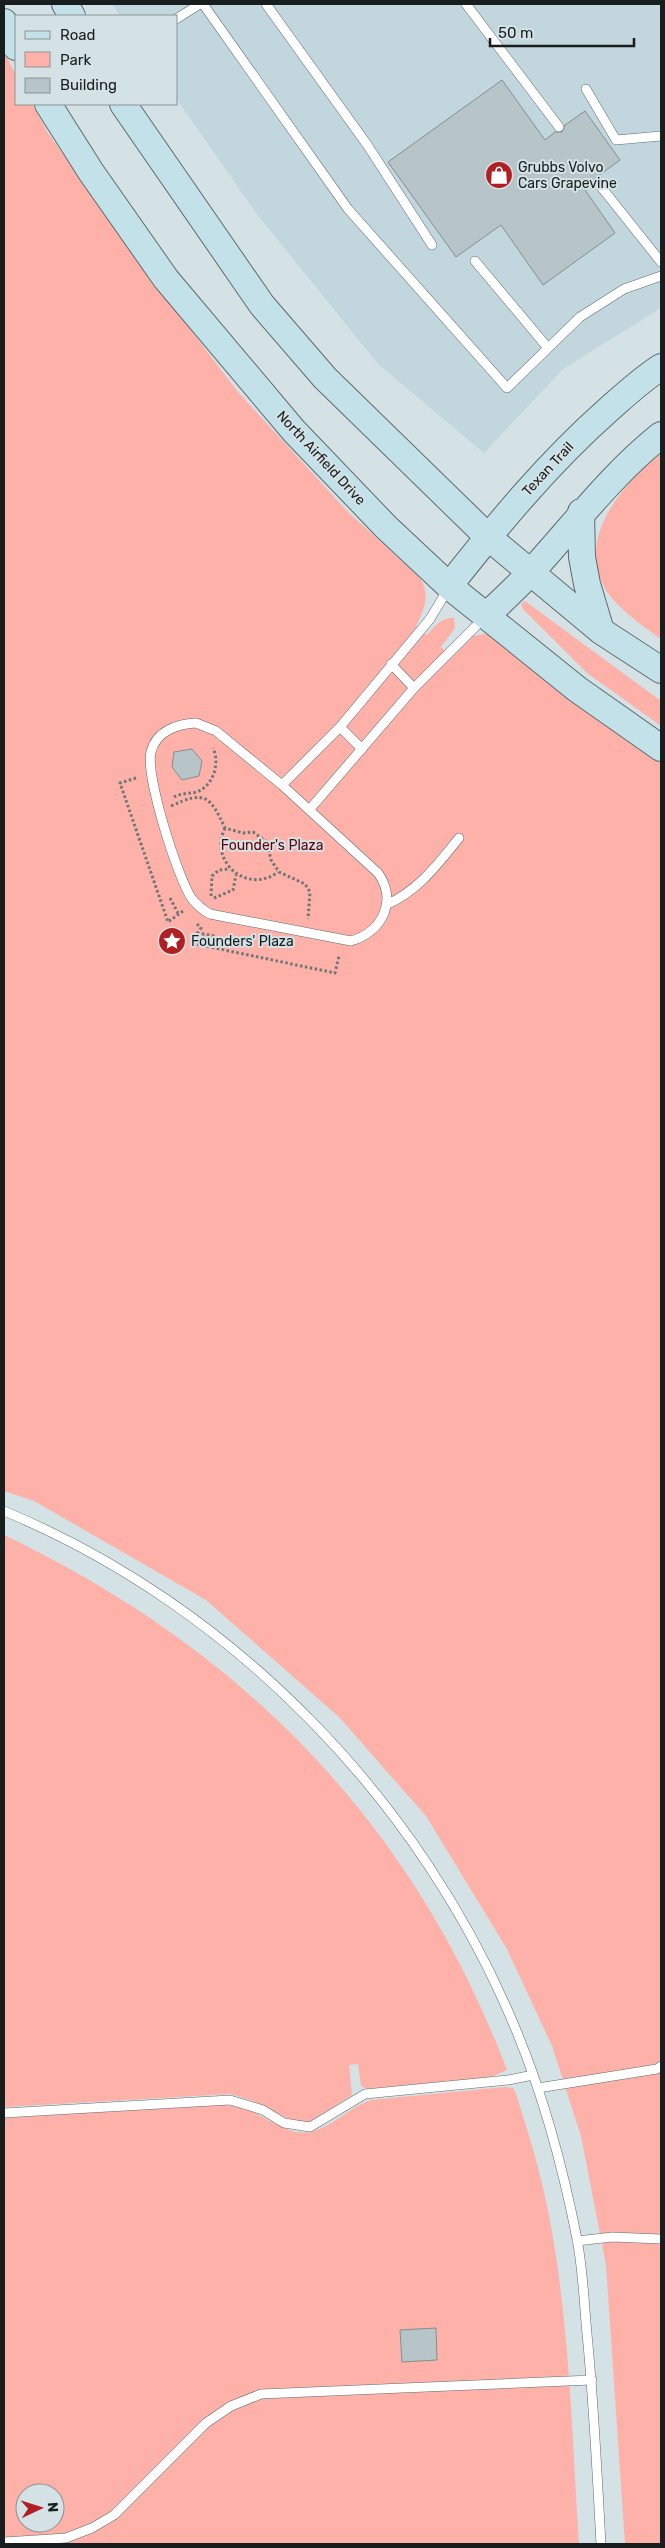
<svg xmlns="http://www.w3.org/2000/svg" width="665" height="2548" viewBox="0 0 665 2548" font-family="Rubik,sans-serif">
<rect width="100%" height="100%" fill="#d4e2e5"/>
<path fill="#c1d7dd" d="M112,4h549v304l-98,61 -79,84 -106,-89 -122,-151 -80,-115v-82h-56z"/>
<path fill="#fdb1a8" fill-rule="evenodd" d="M4,52l12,23v29h16l16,29 106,149 84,110 109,119 73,67c11,17 4,32 -4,48l11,9c7,-8 16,-19 27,-17l1,10 -14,19 11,10 21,-21 16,-3 172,130v1781h-36l-19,-279 -25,-129 -29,-90 -45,-97 -81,-133 -87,-99 -133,-117 -172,-99 -30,-10z
M661,454v185c-17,-12 -44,-31 -55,-49 -31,-51 16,-106 55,-136z
M525,601l136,100v25l-74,-53 -64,-64 -2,-5z
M4,1535c237,113 409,287 503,535l-16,7 -124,12 -6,-3 -3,-22 -9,1 3,30 -44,28 -19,-4 -36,-18 -22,-7 -227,13z
M505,2087l8,1 3,6c14,43 27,87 35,132 19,105 21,212 28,318h-575v-426l213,-14c9,1 18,2 27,4 21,7 42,28 65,24 21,-3 40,-25 62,-32zM25,2493h30v30h-30z"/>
<path fill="#b7c4c8" stroke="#828f92" d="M502,80l43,60 10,-8h7l3,-7 20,-14 35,49 -37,27 32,46 -72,52 -42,-60 -45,32 -68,-95z
M192,749l10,12 -3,15 -17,4 -10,-13 2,-15z
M436,2328l1,32 -35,2 -2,-32z"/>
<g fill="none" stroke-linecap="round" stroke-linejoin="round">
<g stroke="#5f6b6e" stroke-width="10">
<path id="lane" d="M203,4l145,205 159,179 73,-71 44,-28 37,-13
M266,4l102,142 64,99
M466,4l93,123
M176,19l24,-15
M586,89l30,51 45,-4
M598,183l63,79
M475,261l73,87
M391,664l23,24
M196,723l20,8 66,54 96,88c20,28 4,59 -27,68l-141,-27c-7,-4 -13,-9 -18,-15 -14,-20 -47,-124 -41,-147 5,-21 26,-28 45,-29z
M340,727l22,22
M282,785l58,-58 90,-108 18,-30
M310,809l104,-121 71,-71
M386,905c33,-15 51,-40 73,-67
M4,1511c229,95 418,290 512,519 28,67 47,138 61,209 6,31 7,63 10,95 7,70 10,140 14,210
M538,2088l119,-19 4,-3
M4,2113l226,-13 33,10 21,13 26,4 55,-33 143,-14 25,-5
M577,2241l35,-4 49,2
M4,2542l62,-4 26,-10 22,-13 92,-92 25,-17 30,-12 331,-14"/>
</g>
<g stroke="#5f6b6e" stroke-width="28">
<path id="secondary" d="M65,4l7,12
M4,22l12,25
M48,104l43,68 75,107 128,152 92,96 63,59 128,103 84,59
M123,104l139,201 63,73 163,159 113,94 60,39
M581,512l1,45 5,27 14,47
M449,586c49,-62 99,-123 159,-176 17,-15 34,-31 53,-43
M487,615c15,-14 30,-28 44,-43 43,-47 80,-97 130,-137"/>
</g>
<path stroke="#6d7678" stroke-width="3" stroke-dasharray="2.5 2.5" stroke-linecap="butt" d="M136,778l-16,5 48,139 15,-11
M174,797c6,-4 15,-3 23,-5 17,-7 23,-29 16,-44
M171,806c34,-16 39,-10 54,22l18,5 10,-1 14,10 4,18 8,12 26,12 5,8 -2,27
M225,828c-17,34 23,67 53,44
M211,896l1,-20 7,-6 10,-1
M170,898l8,15
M214,898l19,-8 3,-15
M197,924l4,4 -10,15 144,30 4,-17
M197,933l18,3"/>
<use href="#lane" stroke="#fff" stroke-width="9"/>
<use href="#secondary" stroke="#c2e1e8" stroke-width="26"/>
</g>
<defs>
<g id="shop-disc" transform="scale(1.4375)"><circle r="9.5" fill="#b01f22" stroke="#d4e2e5"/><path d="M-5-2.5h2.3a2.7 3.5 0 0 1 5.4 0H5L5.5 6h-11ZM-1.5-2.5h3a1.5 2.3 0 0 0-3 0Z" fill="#fff"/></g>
<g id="sight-disc" transform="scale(1.4375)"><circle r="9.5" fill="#b01f22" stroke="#d4e2e5"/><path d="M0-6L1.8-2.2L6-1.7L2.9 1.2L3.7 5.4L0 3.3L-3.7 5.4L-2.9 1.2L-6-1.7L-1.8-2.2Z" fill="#fff"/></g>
</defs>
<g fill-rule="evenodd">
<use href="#shop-disc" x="499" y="175"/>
<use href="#sight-disc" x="172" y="941"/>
</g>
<g text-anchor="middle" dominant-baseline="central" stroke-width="4" stroke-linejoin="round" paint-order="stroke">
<g font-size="14" fill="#181d1e" stroke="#d4e2e5" text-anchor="start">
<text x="518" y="167">Grubbs Volvo<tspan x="518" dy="16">Cars Grapevine</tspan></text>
<text x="191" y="941">Founders' Plaza</text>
</g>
<g font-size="14" fill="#181d1e" stroke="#d4e2e5">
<text transform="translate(321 458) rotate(47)">North Airfield Drive</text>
<text transform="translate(548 469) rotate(-47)">Texan Trail</text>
</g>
<g font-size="14" fill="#610007" stroke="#d4e2e5">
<text x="272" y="845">Founder's Plaza</text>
</g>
</g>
<rect width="665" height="2548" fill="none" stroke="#181d1e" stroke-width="10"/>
<rect x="15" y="15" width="162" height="90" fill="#d4e2e5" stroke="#899395"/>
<rect x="25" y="31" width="25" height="8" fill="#c2e1e8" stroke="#899395"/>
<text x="60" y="40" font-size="15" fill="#181d1e">Road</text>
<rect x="25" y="52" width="25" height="15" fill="#fdb1a8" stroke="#899395"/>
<text x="60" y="65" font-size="15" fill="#181d1e">Park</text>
<rect x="25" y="78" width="25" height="15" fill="#b7c4c8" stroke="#899395"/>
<text x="60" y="90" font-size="15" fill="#181d1e">Building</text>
<g transform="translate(40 2508) rotate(86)"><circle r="24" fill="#d4e2e5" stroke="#899395"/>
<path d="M0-4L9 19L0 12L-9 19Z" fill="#b01f22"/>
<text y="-8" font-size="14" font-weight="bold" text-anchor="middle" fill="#181d1e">N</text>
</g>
<path d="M490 38v8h144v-8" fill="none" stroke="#181d1e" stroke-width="2.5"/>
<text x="498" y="38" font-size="15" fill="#181d1e" stroke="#d4e2e5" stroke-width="4" paint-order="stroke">50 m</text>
</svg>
